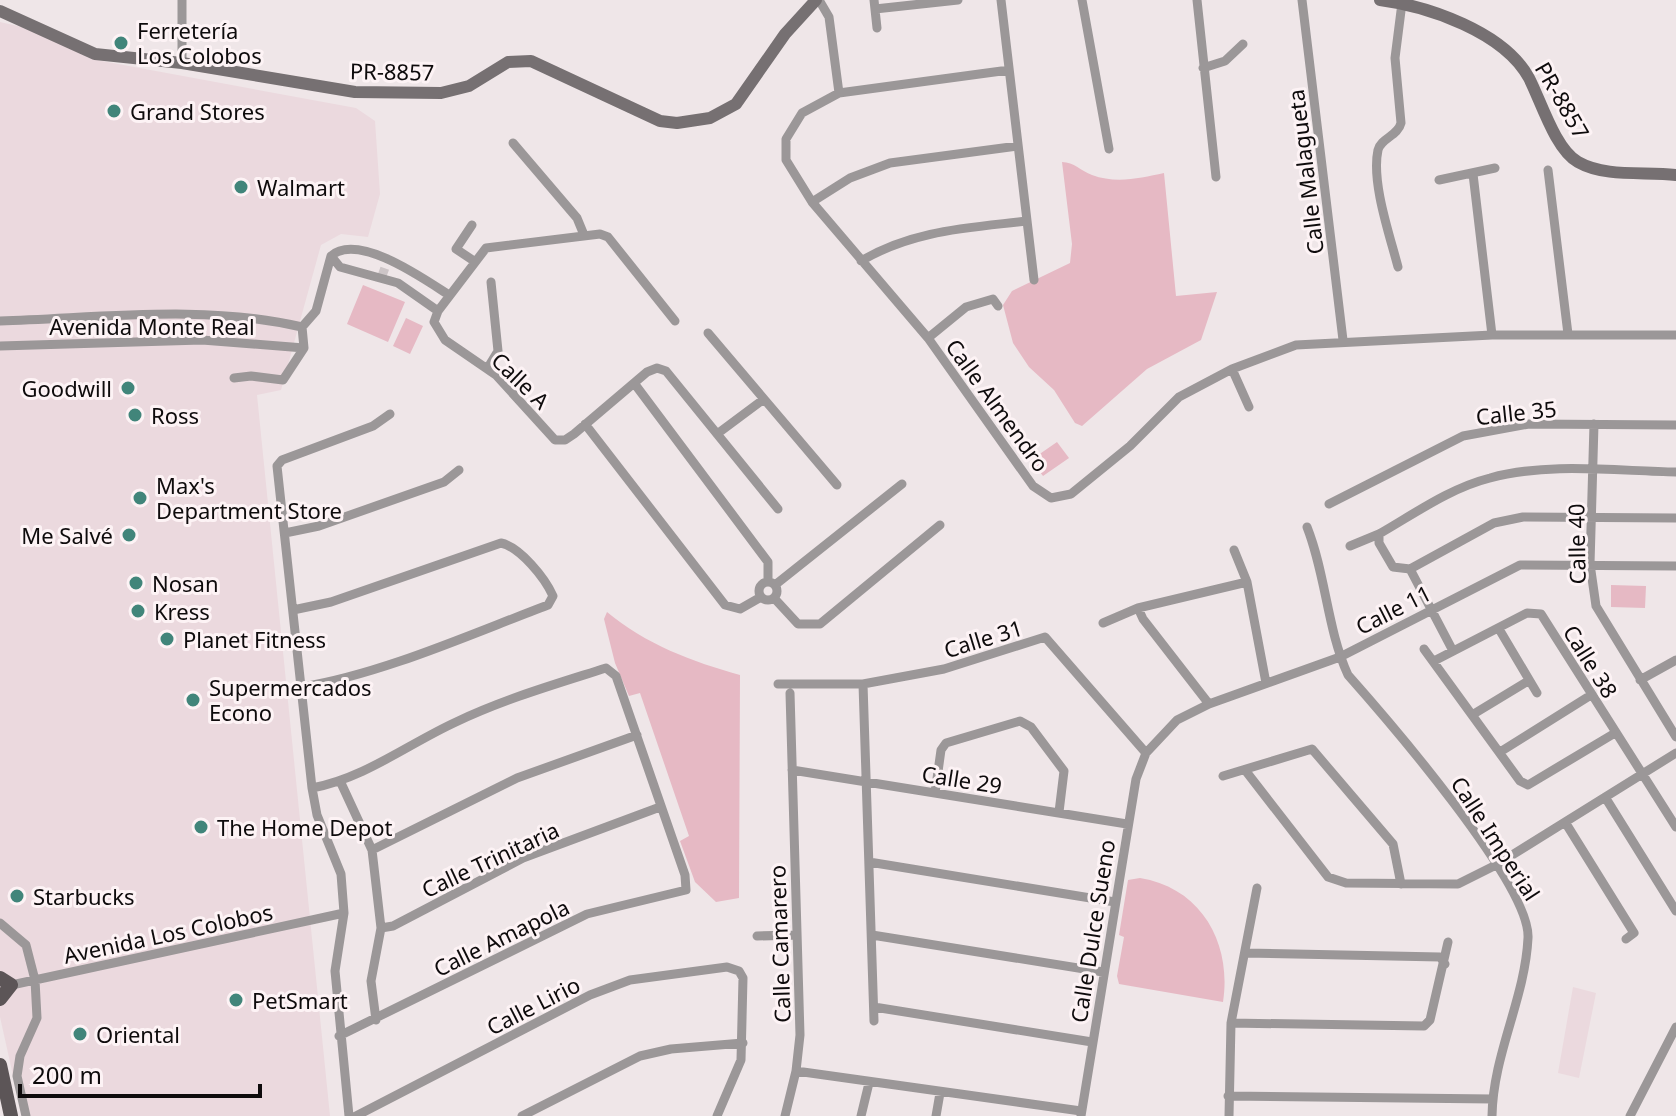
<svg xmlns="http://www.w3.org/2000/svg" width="1676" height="1116" viewBox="0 0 1676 1116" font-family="'Noto Sans',sans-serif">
<rect width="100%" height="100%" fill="#efe6e8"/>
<path fill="#ebd9de" d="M0,22l35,8 56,29 265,49 19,13 5,73 -12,43 -27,-3 -20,11 -40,145 -24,5 73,721h-308l-22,-99z
M1573,987l23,6 -17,85 -21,-5z"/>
<path fill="#e6b9c4" d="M1062,162c12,0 19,9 30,13 24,9 49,3 72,-2l12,123 41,-4 -16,48 -54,29 -65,57 -7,-3 -21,-33 -25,-23 -16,-24 -10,-38 9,-14 58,-28 2,-19z
M363,285l42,17 -17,40 -41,-18z
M406,318l17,8 -13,28 -17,-8z
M1057,442l12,16 -26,18 -12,-16z
M1611,585l35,1 -1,22 -34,-1z
M607,612c38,32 86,50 133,63l-1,223 -23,4 -21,-20 -15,-41 9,-5 -49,-143 -11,3 -14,-33 -11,-44z
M1140,878c62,10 92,66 83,124l-104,-18 -2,-8 7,-39 -5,-2 9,-55z"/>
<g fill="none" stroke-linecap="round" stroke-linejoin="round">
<path stroke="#cdc5c7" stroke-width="9" stroke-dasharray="9 4.5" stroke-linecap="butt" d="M379,271l11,4"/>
<path stroke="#9b9798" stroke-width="9" d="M819,0l10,17 10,76
M874,0l3,28
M1001,0l33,280
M1082,0l27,149
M1197,0l19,177
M1302,0l41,340
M875,9l83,-9
M182,63v-63
M1203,68l22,-7 18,-17
M1009,70l-170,23 -37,20 -16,26v21l26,42 116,136 105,148 18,12 20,-4 59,-48 49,-49 53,-28 64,-24 196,-10h184
M513,143l64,75 7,17
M1548,170l20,164
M1473,174l19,161
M1439,180l56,-12
M812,202l38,-24 40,-15 128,-17
M472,225l-16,24 18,12
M331,256c27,-24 93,23 118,39
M331,256l9,11 58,16 40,28
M861,261c52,-31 107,-33 166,-40
M1398,267c-8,-31 -27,-85 -20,-117 3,-12 20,-14 23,-27l-6,-65 7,-55
M0,321c101,-3 203,-17 302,6
M675,321l-67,-84 -8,-3 -114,14 -48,63 -4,11 11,18 51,35 59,65h10l9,-6 73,-62 10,-4 9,3 112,138
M302,327l14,-16 15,-55
M708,333l129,152
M928,338l38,-31 27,-8 5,7
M0,346l202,-6 102,8
M487,369l11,-18 -7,-69
M1232,369l17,38
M234,378l17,-2 32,4 21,-32 -2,-21
M634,383l134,179v20
M585,424l140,181 15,4 21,-12
M1594,424l-4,140 6,42 80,131
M717,434l47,-35
M1329,504l134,-68 66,-12 147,1
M1307,527c19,48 20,102 41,148 39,44 183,210 180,263 -3,61 -35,116 -36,178
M285,533l34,-7 125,-44 15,-12
M1350,546l29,-12
M1234,550l13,32 19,101
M1410,569l84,-46 29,-6 153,1
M759 591a9 9 0 1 1 18 0a9 9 0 1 1-18 0Z
M775,585l127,-101
M774,598l24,26h22l120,-99
M1138,608l5,11 66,85
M293,610l38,-8 170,-59c19,4 44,35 52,53l-5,9c-77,29 -166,69 -246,82
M1103,623l35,-15 109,-26
M1499,629l38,64
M1424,649l96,132 8,4 87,-52
M1453,651l-43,-82 -17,-2 -14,-24v-9c35,-20 71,-46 111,-56 58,-16 126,-7 186,-6
M1434,661l93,-48 14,1 135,213
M1640,680l36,-20
M778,684h85l81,-15 101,-32 101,116
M863,684l11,337
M1472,715l56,-34
M1500,752l91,-57
M792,770l335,54
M1245,770l83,107 18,6 112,1 38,-19 180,-112
M1223,776l89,-27 81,95 8,40
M341,783l31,67 9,78 -10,53 5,39
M312,788c53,-10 96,-44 144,-66 48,-23 100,-38 150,-54l10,8 69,199 1,15 -99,24 -248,122
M935,793l6,-43 5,-7 74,-22 11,6 33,44 -5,41
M1605,797l71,114
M1565,822l69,111 -8,6
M372,850l145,-72 120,-43
M869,862l246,40
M0,923l26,22 9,35 2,38 -17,38 -3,20 9,40
M381,928l12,-2 130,-68 137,-51
M872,935l231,37
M757,936l40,-1
M1246,953l194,4 5,7
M7,986l337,-73
M874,1007l218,35
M1231,1023l193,3 6,-6 18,-78
M796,1071l285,40
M1228,1096l265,3
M349,1116l-14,-145 9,-58 -3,-39 -24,-59 -5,-27 -35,-322 5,-6 91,-34 17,-12
M356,1116l234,-121 40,-15 97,-13 12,4 4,7 -2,82 -24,56
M522,1116l118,-60 31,-7 72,-6
M785,1116l11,-45 4,-36 -10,-342
M861,1116l8,-33
M936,1116l4,-23
M1081,1116l55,-337 10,-26 31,-33 32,-16 131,-47 180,-92 156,1
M1229,1116l2,-93 26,-135
M1630,1116l46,-89"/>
<path stroke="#767072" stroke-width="12" d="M1380,0c48,6 124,32 149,78 12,23 26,71 49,84 28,16 68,9 98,13
M0,11l95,43 87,9 173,29 86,1 28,-7 39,-24 23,-1 129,60 17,2 33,-5 26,-14 49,-70 31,-34"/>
<path stroke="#5c5557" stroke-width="14" d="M0,978l11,7 -11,14
M0,1065l11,51"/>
</g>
<g fill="#41857a" stroke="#fdf3f5" stroke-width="3">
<circle cx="121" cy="43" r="8"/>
<circle cx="114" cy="111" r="8"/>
<circle cx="241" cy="187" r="8"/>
<circle cx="128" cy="388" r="8"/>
<circle cx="135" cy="415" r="8"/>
<circle cx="140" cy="498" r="8"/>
<circle cx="129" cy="535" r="8"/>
<circle cx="136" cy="583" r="8"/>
<circle cx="138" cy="611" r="8"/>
<circle cx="167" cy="639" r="8"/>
<circle cx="193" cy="700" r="8"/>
<circle cx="201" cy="827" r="8"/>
<circle cx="17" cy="896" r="8"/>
<circle cx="236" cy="1000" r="8"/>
<circle cx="80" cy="1034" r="8"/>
</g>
<g text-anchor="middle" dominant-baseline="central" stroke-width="6" stroke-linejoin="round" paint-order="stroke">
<g font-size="22" fill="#0e0b0c" stroke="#fdf3f5" text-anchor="start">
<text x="137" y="30">Ferretería<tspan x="137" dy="25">Los Colobos</tspan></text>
<text x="130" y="111">Grand Stores</text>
<text x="257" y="187">Walmart</text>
<text x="112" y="388" text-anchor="end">Goodwill</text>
<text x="151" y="415">Ross</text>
<text x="156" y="485">Max's<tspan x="156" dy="25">Department Store</tspan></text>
<text x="113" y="535" text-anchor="end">Me Salvé</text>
<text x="152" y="583">Nosan</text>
<text x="154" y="611">Kress</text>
<text x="183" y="639">Planet Fitness</text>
<text x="209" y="687">Supermercados<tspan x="209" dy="25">Econo</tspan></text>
<text x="217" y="827">The Home Depot</text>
<text x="33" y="896">Starbucks</text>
<text x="252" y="1000">PetSmart</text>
<text x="96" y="1034">Oriental</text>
</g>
<g font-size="22" fill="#0e0b0c" stroke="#fdf3f5">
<text transform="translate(392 71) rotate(1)">PR-8857</text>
<text transform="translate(1563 100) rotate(60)">PR-8857</text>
<text transform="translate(1305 172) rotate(-97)">Calle Malagueta</text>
<text x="152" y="326">Avenida Monte Real</text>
<text transform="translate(521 380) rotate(44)">Calle A</text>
<text transform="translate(998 405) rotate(54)">Calle Almendro</text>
<text transform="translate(1516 412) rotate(-6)">Calle 35</text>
<text transform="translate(1576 544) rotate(-91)">Calle 40</text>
<text transform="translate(1393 609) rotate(-27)">Calle 11</text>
<text transform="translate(983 638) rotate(-17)">Calle 31</text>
<text transform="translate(1591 661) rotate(58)">Calle 38</text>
<text transform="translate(962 779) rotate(9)">Calle 29</text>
<text transform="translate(1496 838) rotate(57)">Calle Imperial</text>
<text transform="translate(490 859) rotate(-25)">Calle Trinitaria</text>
<text transform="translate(1092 931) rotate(-81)">Calle Dulce Sueno</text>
<text transform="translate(168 933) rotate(-12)">Avenida Los Colobos</text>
<text transform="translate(501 937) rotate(-26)">Calle Amapola</text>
<text transform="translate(779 944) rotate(-92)">Calle Camarero</text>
<text transform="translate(533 1005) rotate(-27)">Calle Lirio</text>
</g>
</g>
<path d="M20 1084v12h240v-12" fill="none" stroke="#0e0b0c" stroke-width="4"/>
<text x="32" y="1084" font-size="24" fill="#0e0b0c" stroke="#fdf3f5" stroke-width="6" paint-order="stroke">200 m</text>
</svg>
